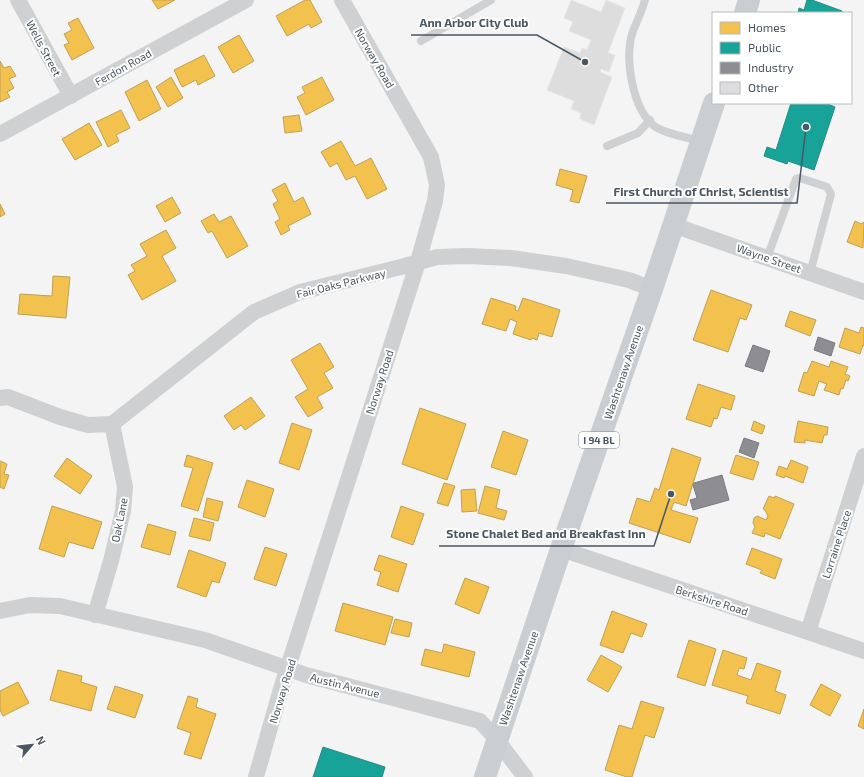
<svg xmlns="http://www.w3.org/2000/svg" width="864" height="777" viewBox="0 0 864 777" font-family="'Exo 2',sans-serif">
<rect width="100%" height="100%" fill="#f4f4f4"/>
<path fill="#f2c14e" stroke="#c0a154" d="M152,0h23l-17,9z
M305,0h5l12,22 -11,6 -2,-4 -22,12 -11,-20z
M78,18l16,30 -22,12 -8,-15 5,-2 -5,-9 8,-4 -4,-7z
M239,35l15,26 -21,12 -15,-26z
M204,55l11,21 -17,9 -2,-5 -14,7 -8,-17z
M0,61l4,7 6,-2 6,10 -7,3 5,9 -7,4 3,5 -10,5z
M171,77l12,21 -15,9 -12,-20z
M322,77l12,23 -28,15 -9,-18 8,-4 -3,-6z
M147,80l14,29 -22,12 -14,-29z
M121,110l9,18 -14,7 3,6 -11,6 -12,-25z
M299,115l3,16 -17,2 -2,-16z
M89,123l13,22 -27,15 -13,-21z
M341,141l14,25 16,-8 16,31 -20,10 -12,-23 -9,4 -9,-17 -7,4 -9,-15z
M560,169l27,7 -8,27 -9,-2 3,-11 -17,-5z
M285,183l9,19 9,-5 8,17 -23,12 2,4 -9,5 -6,-13 5,-3 -7,-15 5,-3 -6,-11z
M172,197l9,16 -16,9 -9,-16z
M0,204l5,10 -5,3z
M214,214l5,8 12,-6 17,30 -21,12 -15,-27 -4,2 -7,-12z
M855,221l6,3 3,-2 -1,26 -16,-6z
M166,230l10,18 -14,8 14,25 -34,19 -14,-25 7,-4 -4,-6 16,-9 -7,-12z
M53,276l17,1 -4,41 -48,-4 2,-20 32,2z
M711,290l41,15 -6,15 -6,-2 -12,34 -35,-12z
M491,298l25,8 -1,4 3,1 5,-13 37,12 -8,27 -13,-4 -2,7 -5,-2 -1,2 -18,-6 4,-12 -7,-3 -4,12 -24,-7z
M790,311l26,9 -6,16 -25,-10z
M861,327l3,1v18l-1,-1 -3,9 -21,-7 6,-19 14,5z
M320,343l14,24 -10,6 9,15 -16,9 6,11 -15,9 -13,-20 13,-8 -17,-29z
M812,361l17,6 2,-6 17,6 -3,7 5,2 -2,5 -2,-1 -3,9 -2,-1 -2,7 -15,-5 3,-6 -8,-3 -5,15 -16,-5 6,-19 3,1z
M698,384l37,12 -4,14 -10,-3 -4,12 -3,-1 -3,9 -25,-8z
M251,397l14,19 -20,14 -4,-5 -7,5 -10,-14z
M420,408l46,16 -19,56 -45,-16z
M754,421l11,5 -3,8 -11,-4z
M798,421l30,6 -1,8h-3l-2,8 -17,-3v3l-11,-1z
M292,423l20,7 -13,40 -20,-7z
M503,431l25,9 -12,35 -25,-8z
M672,448l29,10 -15,48 -12,-4 -3,8 27,8 -8,25 -61,-20 8,-25 13,4 5,-14 4,2z
M187,455l26,8 -15,48 -17,-5 12,-38 -9,-2z
M736,455l23,7 -6,18 -23,-7z
M67,458l25,18 -12,18 -26,-18z
M791,460l17,7 -5,16 -18,-7 -1,2 -8,-3 3,-9 8,3z
M0,461l7,3 -3,10 5,1 -5,14 -4,-2z
M247,480l27,9 -9,28 -27,-10z
M444,483l11,3 -7,20 -11,-3z
M485,486l15,4 -4,18 11,3 -3,9 -26,-7z
M475,489l2,22 -15,1 -1,-22z
M769,496l5,2 1,-2 19,8 -14,35 -15,-6 -1,4 -12,-4 3,-6 -2,-4 1,-5 3,-2 9,4 2,-4 -3,-6 -2,-1z
M207,498l16,4 -5,19 -15,-4z
M52,506l50,16 -9,27 -24,-7 -5,15 -25,-8z
M401,506l23,8 -11,31 -22,-8z
M194,518l20,5 -4,18 -21,-5z
M148,524l28,8 -6,23 -29,-8z
M265,547l22,7 -11,32 -22,-7z
M752,548l30,11 -7,20 -15,-6 2,-3 -16,-6z
M189,550l37,13 -7,20 -7,-2 -6,16 -29,-10z
M379,555l28,9 -9,28 -21,-7 4,-13 -7,-2z
M465,578l24,9 -10,27 -24,-10z
M343,603l50,14 -8,28 -50,-14z
M612,611l35,13 -5,13 -11,-4 -8,20 -23,-8z
M395,619l17,4 -3,14 -18,-4z
M689,640l27,9 -11,37 -28,-9z
M444,644l31,8 -6,25 -48,-12 4,-16 17,4z
M723,650l24,8 -3,11 -5,-1 -2,7 14,5 6,-17 24,8 -6,20 11,4 -6,19 -34,-11 2,-7 -36,-11z
M601,655l21,12 -14,25 -21,-12z
M58,670l24,6 -1,6 16,5 -6,24 -41,-11z
M18,682l11,21 -26,13 -3,-6v-19z
M821,684l20,11 -11,21 -20,-11z
M115,686l28,9 -8,23 -28,-9z
M188,696l10,3 -2,8 20,7 -15,45 -17,-5 7,-21 -14,-5z
M641,701l23,7 -10,30 -9,-3 -13,42h-5l-22,-7 14,-45 13,4z
M864,709v20l-6,-3z"/>
<path fill="#17a398" stroke="#268c88" d="M807,0h5l30,11v2h-44l1,-5 5,2z
M791,103h38l-1,1 7,3 -21,63 -26,-9 -1,3 -23,-8 3,-9 9,3z
M323,747l62,20 -3,10h-69z"/>
<path fill="#8d8d92" stroke="#797c83" d="M818,337l17,6 -4,13 -17,-6z
M753,345l17,6 -7,21 -18,-6z
M744,438l15,5 -5,15 -15,-6z
M722,475l7,25 -36,10 -3,-10 7,-2 -4,-13 1,-2z"/>
<path fill="#ddddde" stroke="#e5e6e7" d="M571,0l30,12 5,-12 19,8 -17,45 7,2 -6,17 -8,-3 -1,3 12,5 -18,48 -14,-6 1,-6 -10,-4 3,-8 -27,-11 17,-43 16,6 2,-5 5,2 4,-10 -22,-9 4,-9 -9,-4z"/>
<g fill="none" stroke-linecap="round" stroke-linejoin="round">
<path stroke="#ced0d2" stroke-width="8" d="M645,0c-3,11 -8,21 -12,31 -9,26 -1,77 21,95 9,7 35,12 46,15
M421,41l70,-41
M607,146l31,-13 12,-13
M767,258l29,-79 4,-1 27,9 4,7 -21,79"/>
<path stroke="#ced0d2" stroke-width="16" d="M18,0l53,96
M0,134l246,-134
M673,225l191,67
M0,398l8,-1 52,20 28,8 24,-1 142,-112 46,-20 101,-25 36,-10 30,-1 44,2 55,8 63,14 23,9
M561,549l303,102
M0,611l30,-6 30,1 145,34 101,35 174,46 17,19 28,37
M95,615l16,-54 12,-50 2,-24 -13,-63
M808,632l56,-176
M256,777l25,-88 137,-427 17,-61 2,-16 -6,-28 -89,-157"/>
<path stroke="#caced1" stroke-width="22" d="M745,13l4,-13
M485,777l76,-228 91,-260 62,-186"/>
</g>
<g text-anchor="middle" dominant-baseline="central" stroke-width="4" stroke-linejoin="round" paint-order="stroke">
<rect fill="#fff" stroke="#808990" stroke-width="1" x="579" y="432" width="40" height="16" rx="3"/>
<g font-size="10" font-weight="bold" fill="#4a5661">
<text x="599" y="440">I 94 BL</text>
</g>
<g font-size="11" fill="#4a5661" stroke="#fff">
<text transform="translate(44 48) rotate(62)">Wells Street</text>
<text transform="translate(375 58) rotate(60)">Norway Road</text>
<text transform="translate(123 67) rotate(-29)">Ferdon Road</text>
<text transform="translate(769 258) rotate(19)">Wayne Street</text>
<text transform="translate(341 283) rotate(-14)">Fair Oaks Parkway</text>
<text transform="translate(623 372) rotate(-71)">Washtenaw Avenue</text>
<text transform="translate(379 382) rotate(-72)">Norway Road</text>
<text transform="translate(119 520) rotate(-79)">Oak Lane</text>
<text transform="translate(836 544) rotate(-72)">Lorraine Place</text>
<text transform="translate(712 600) rotate(18)">Berkshire Road</text>
<text transform="translate(518 678) rotate(-71)">Washtenaw Avenue</text>
<text transform="translate(345 685) rotate(14)">Austin Avenue</text>
<text transform="translate(282 691) rotate(-73)">Norway Road</text>
</g>
</g>
<path fill="none" stroke="#4a5661" stroke-width="1.5" d="M585 62L537 35H411M806 127L797 203H606M671 494L654 546H439"/>
<g fill="#4a5661" stroke="#fff" stroke-width="1.5">
<circle cx="585" cy="62" r="4"/>
<circle cx="806" cy="127" r="4"/>
<circle cx="671" cy="494" r="4"/>
</g>
<g font-size="12" text-anchor="middle" font-weight="bold" fill="#4a5661" stroke="#fff" stroke-width="4" stroke-linejoin="round" paint-order="stroke">
<text x="474" y="27">Ann Arbor City Club</text>
<text x="701" y="196">First Church of Christ, Scientist</text>
<text x="546" y="538">Stone Chalet Bed and Breakfast Inn</text>
</g>
<rect x="712" y="12" width="140" height="92" fill="#ffffff" stroke="#b7bbc0"/>
<rect x="720" y="22" width="20" height="12" fill="#f2c14e" stroke="#b7bbc0"/>
<text x="748" y="32" font-size="12" fill="#4a5661">Homes</text>
<rect x="720" y="42" width="20" height="12" fill="#17a398" stroke="#b7bbc0"/>
<text x="748" y="52" font-size="12" fill="#4a5661">Public</text>
<rect x="720" y="62" width="20" height="12" fill="#8d8d92" stroke="#b7bbc0"/>
<text x="748" y="72" font-size="12" fill="#4a5661">Industry</text>
<rect x="720" y="82" width="20" height="12" fill="#ddddde" stroke="#b7bbc0"/>
<text x="748" y="92" font-size="12" fill="#4a5661">Other</text>
<g transform="translate(32 745) rotate(62)" stroke="#ffffff" stroke-width="3" paint-order="stroke">
<path d="M0-3L7 15L0 10L-7 15Z" fill="#4a5661"/>
<text y="-6" font-size="11" font-weight="bold" text-anchor="middle" fill="#4a5661">N</text>
</g>
</svg>
